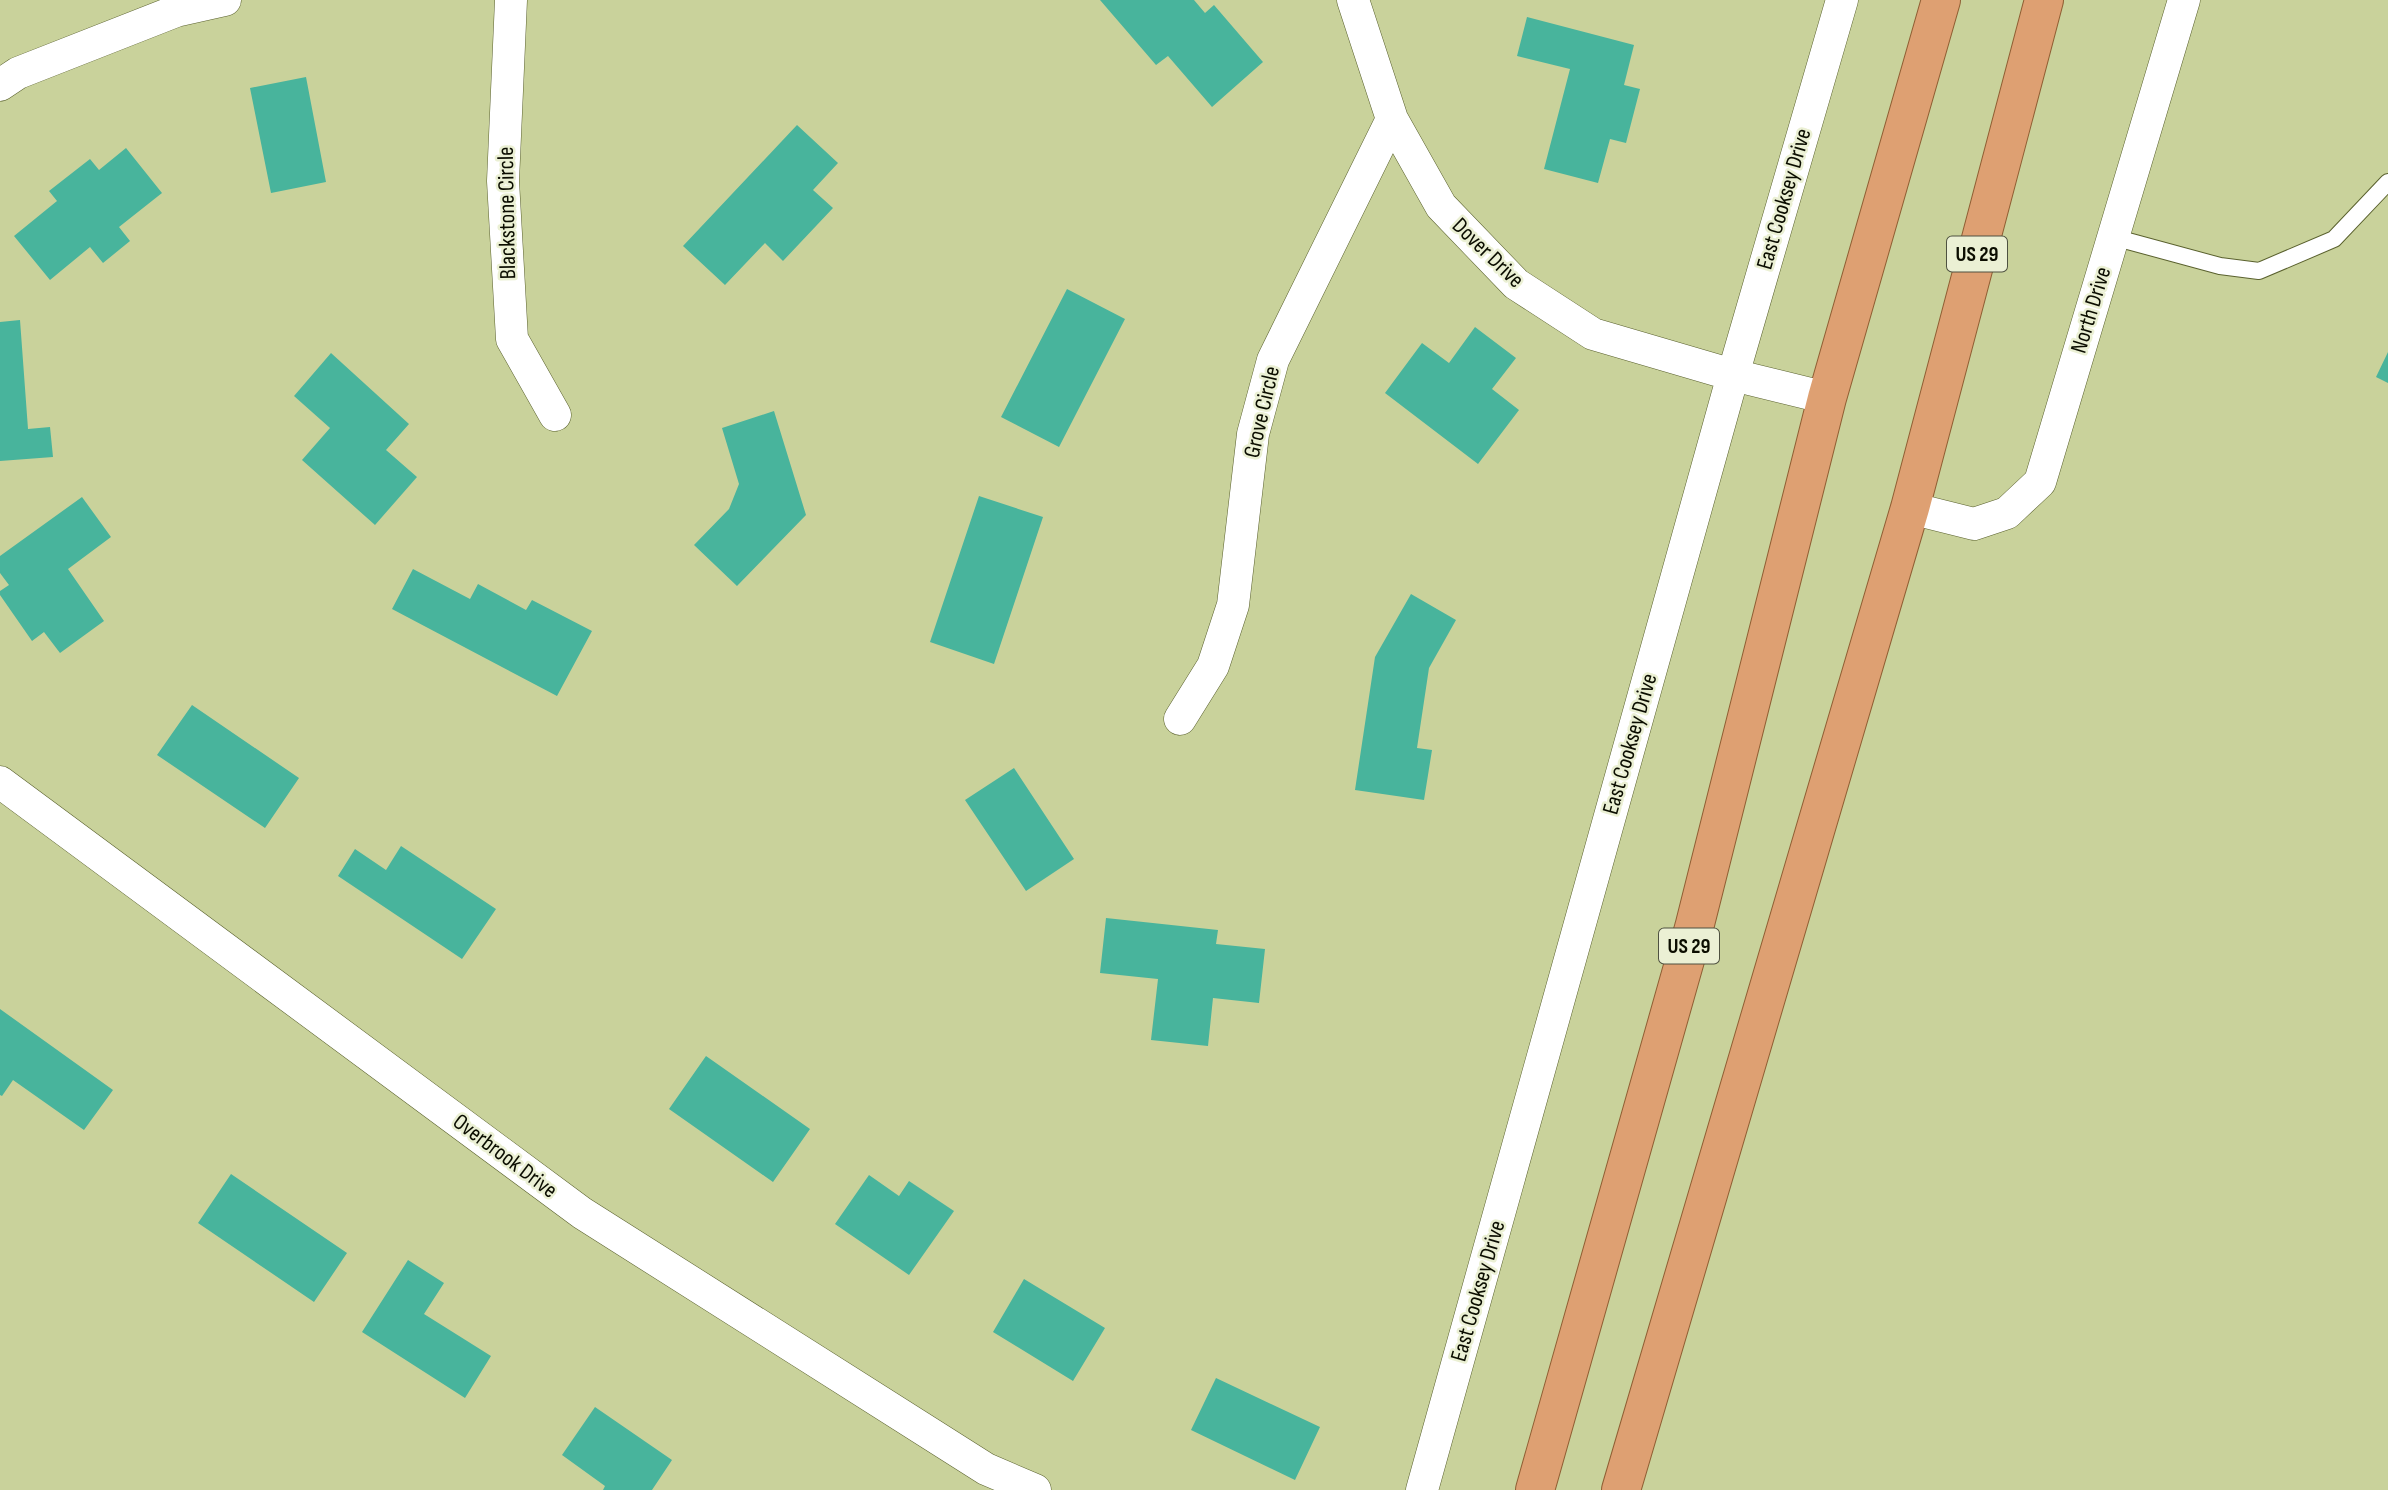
<svg xmlns="http://www.w3.org/2000/svg" width="2388" height="1490" viewBox="0 0 2388 1490" font-family="'Sofia Sans Condensed',sans-serif">
<rect width="100%" height="100%" fill="#c9d29b"/>
<path fill="#48b49c" d="M1100,0h94l11,13 9,-8 49,57 -51,45 -44,-51 -12,9z
M1527,17l107,28 -10,40 16,4 -14,54 -16,-4 -12,44 -54,-14 26,-100 -53,-13z
M306,77l20,105 -55,11 -21,-105z
M797,125l41,38 -25,27 20,18 -50,53 -18,-18 -40,42 -42,-39z
M126,148l36,45 -43,34 11,14 -27,22 -13,-16 -40,33 -36,-44 43,-35 -8,-10 41,-32 9,11z
M1067,289l58,30 -66,128 -58,-30z
M20,320l8,109 22,-2 3,30 -53,4v-139z
M1475,327l41,31 -24,31 27,21 -41,54 -93,-71 37,-50 27,20z
M2388,352v31l-12,-6z
M331,353l78,71 -23,26 31,27 -42,48 -73,-65 28,-32 -36,-32z
M774,411l32,104 -69,71 -43,-41 35,-36 10,-25 -17,-56z
M979,496l64,21 -49,147 -64,-22z
M82,497l29,40 -43,32 36,52 -44,32 -16,-21 -12,9 -32,-46v-4l9,-6 -9,-12v-17z
M413,569l57,30 8,-15 48,26 6,-10 60,31 -35,65 -165,-87z
M1411,594l45,26 -27,48 -12,80 15,2 -8,50 -69,-10 20,-133z
M192,705l107,73 -34,50 -108,-73z
M1014,768l60,91 -48,32 -61,-91z
M401,846l95,63 -34,50 -124,-83 17,-27 31,21z
M1106,918l112,12 -2,14 49,5 -6,54 -46,-5 -5,48 -57,-6 7,-61 -58,-6z
M0,1009l113,81 -29,40 -71,-50 -11,16 -2,-1z
M706,1056l104,73 -37,53 -104,-73z
M231,1174l116,79 -33,49 -116,-79z
M869,1175l30,21 10,-15 45,30 -45,64 -74,-51z
M408,1260l36,23 -20,31 67,42 -26,42 -103,-66z
M1024,1279l81,49 -32,53 -80,-49z
M1216,1378l104,49 -25,53 -104,-50z
M595,1407l77,53 -20,30h-49l2,-4 -43,-31z"/>
<g fill="none" stroke-linecap="round" stroke-linejoin="round">
<g stroke="#5a612e" stroke-width="18">
<path id="service" d="M2113,237l107,29 39,5 75,-32 54,-57"/>
</g>
<g stroke="#5a612e" stroke-width="33">
<path id="minor" d="M511,0l-8,181 9,158 43,76
M1353,0l39,119 49,87 75,78 77,50 140,41 94,23
M0,85l18,-12 158,-62 49,-11
M1910,508l64,16 33,-11 33,-31 144,-482
M1180,719l33,-53 20,-61 20,-171 20,-74 119,-241
M0,782l582,431 404,256 49,21
M1422,1490l311,-1115 109,-375"/>
</g>
<g stroke="#8f5e33" stroke-width="40">
<path id="trunk" d="M1535,1490l159,-562 133,-530 114,-398
M1621,1490l289,-982 134,-508"/>
</g>
<use href="#service" stroke="#fff" stroke-width="16"/>
<use href="#minor" stroke="#fff" stroke-width="32"/>
<use href="#trunk" stroke="#dea072" stroke-width="38"/>
</g>
<g text-anchor="middle" dominant-baseline="central" stroke-width="5" stroke-linejoin="round" paint-order="stroke">
<g fill="#ebf0d4" stroke="#4e5140" stroke-width="2">
<rect x="1947" y="236.5" width="60" height="35" rx="5"/>
<rect x="1659" y="928.5" width="60" height="35" rx="5"/>
</g>
<g font-size="21" font-weight="bold" fill="#0b0d00">
<text x="1977" y="254">US 29</text>
<text x="1689" y="946">US 29</text>
</g>
<g font-size="23" fill="#0b0d00" stroke="#ebf0d4">
<text transform="translate(1784 199) rotate(-74)">East Cooksey Drive</text>
<text transform="translate(507 213) rotate(-91)">Blackstone Circle</text>
<text transform="translate(1488 253) rotate(44)">Dover Drive</text>
<text transform="translate(2091 310) rotate(-73)">North Drive</text>
<text transform="translate(1262 412) rotate(-77)">Grove Circle</text>
<text transform="translate(1630 744) rotate(-74)">East Cooksey Drive</text>
<text transform="translate(505 1156) rotate(37)">Overbrook Drive</text>
<text transform="translate(1478 1291) rotate(-74)">East Cooksey Drive</text>
</g>
</g>
</svg>
